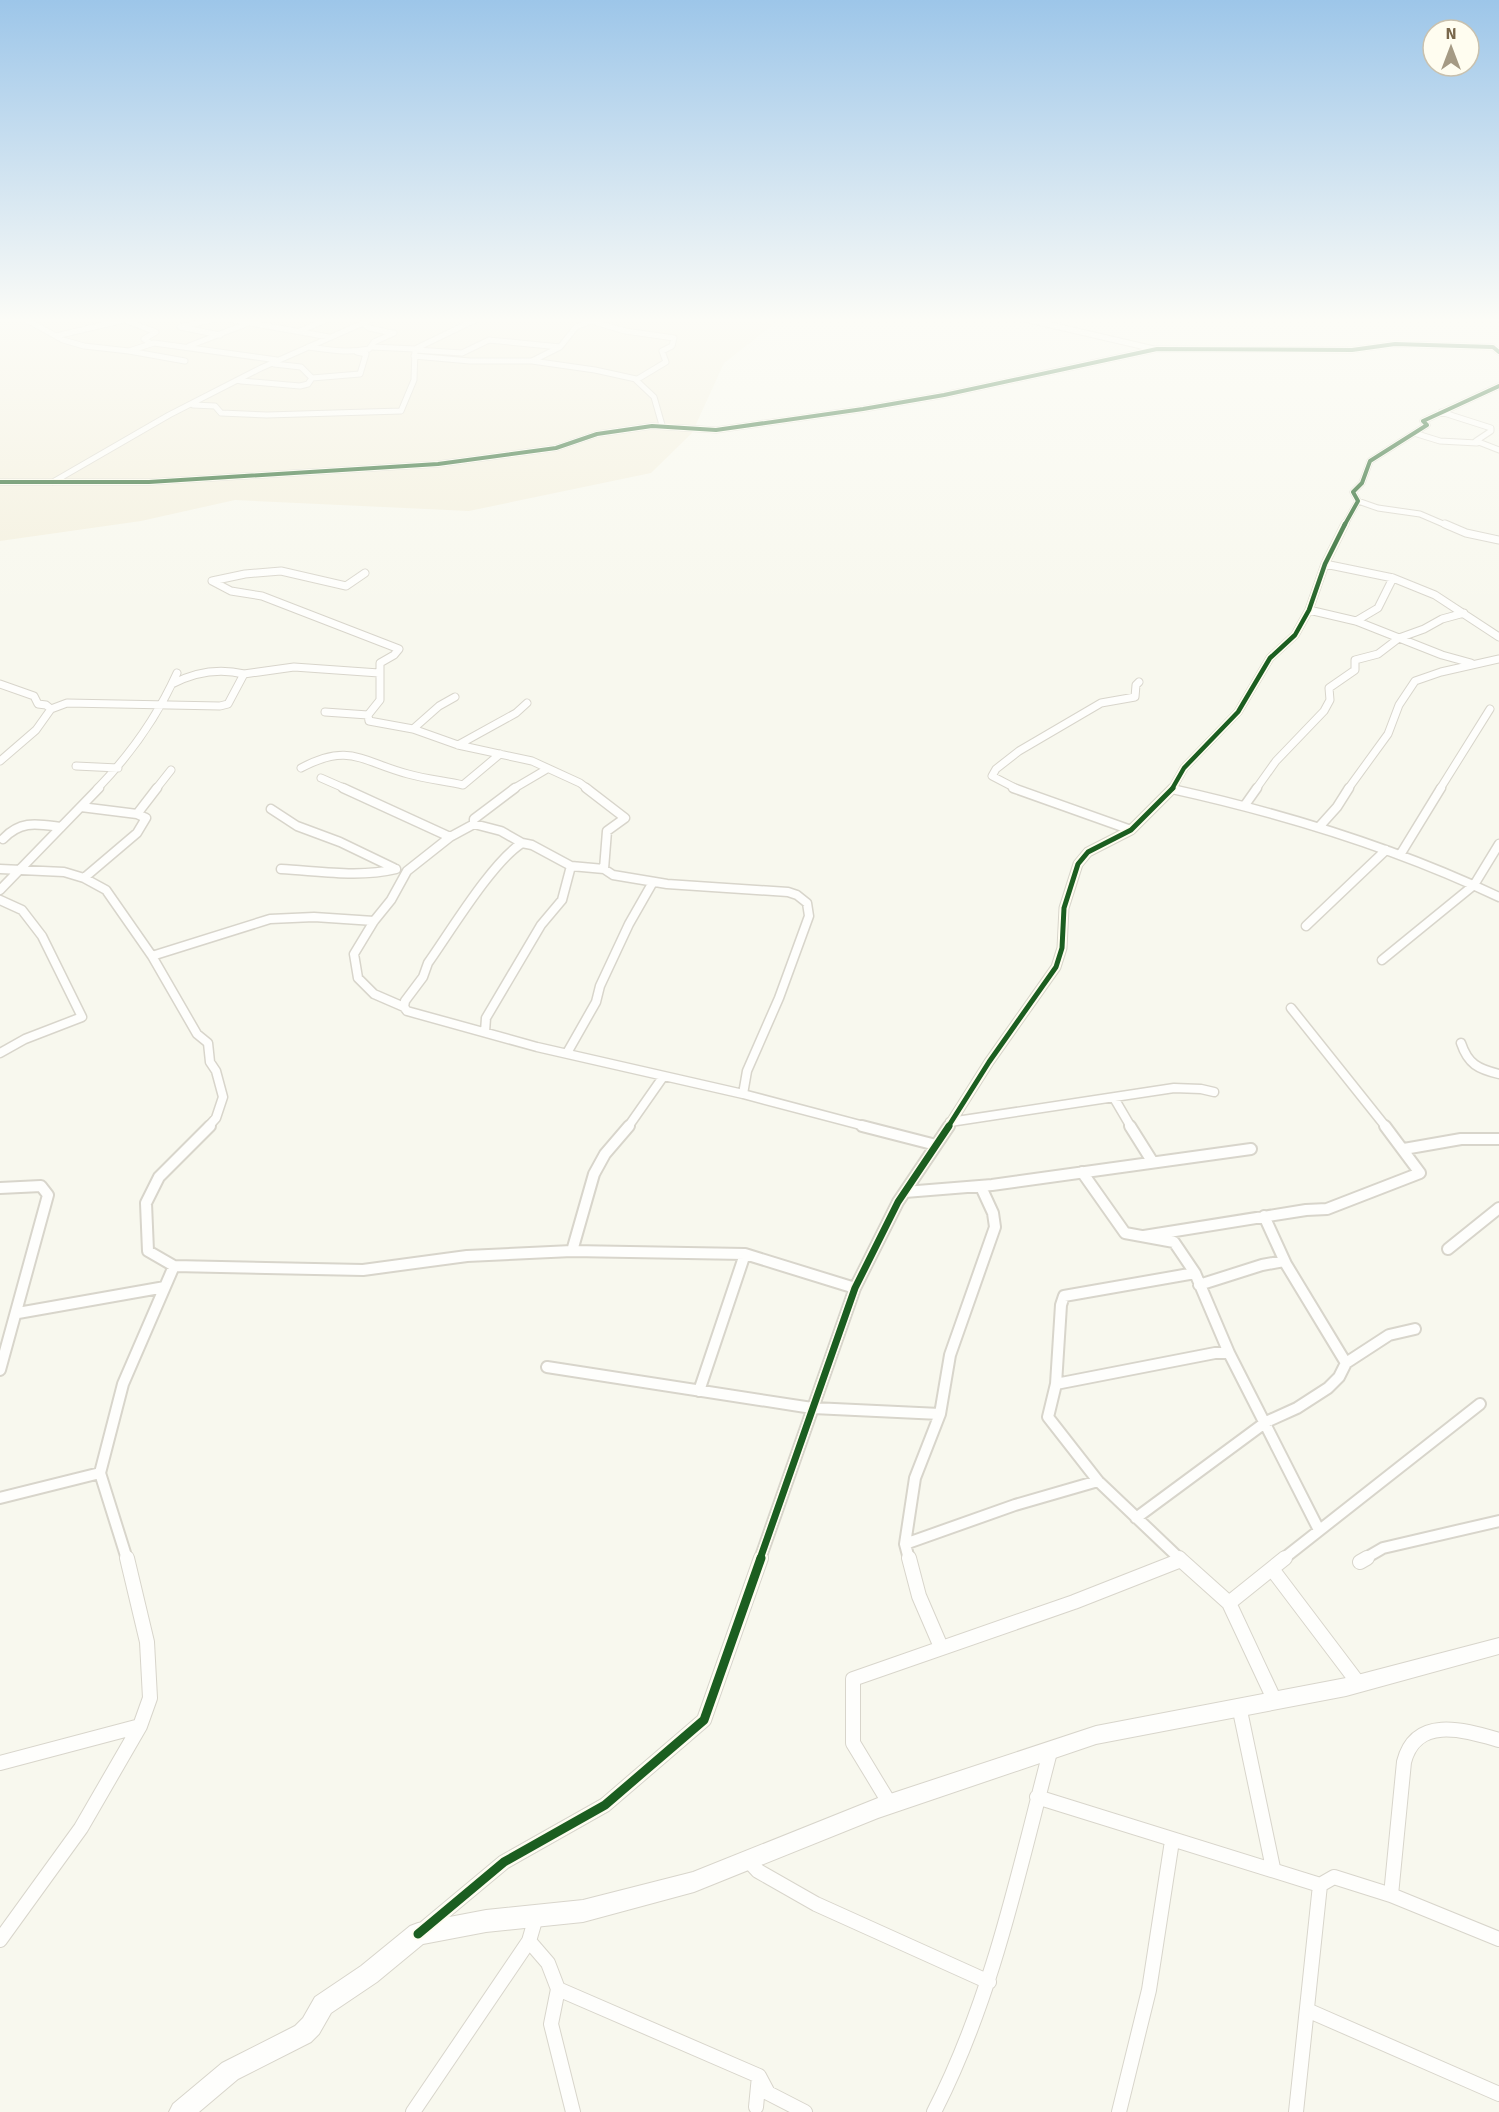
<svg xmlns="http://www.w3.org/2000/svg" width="1499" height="2112" viewBox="0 0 1499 2112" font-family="Signika,sans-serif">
<rect width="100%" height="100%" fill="#f8f8ee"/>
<path fill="#f4f0de" d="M0,319h764l9,6 -49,38 -32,70 -41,40 -182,38 -234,-11 -94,21 -141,20z"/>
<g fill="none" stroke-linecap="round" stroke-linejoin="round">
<g stroke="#d8d5cb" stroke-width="7">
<path id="street-far4" d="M25,319l38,21 21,6 45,5 25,-8 123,17
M214,319l-34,8 40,8
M228,319l101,18
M1025,319l129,30
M362,323l7,5 23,5
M300,331l28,-12
M56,336l68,-16 32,12 -12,7 6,4
M189,346l57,-22
M308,347c21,3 40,6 61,2l5,-7 20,-9
M372,347l43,2
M560,347l-28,14 63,9 41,9
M415,350l47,3 27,-13 71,7 16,-20 15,-6 34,10 49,7 -2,8 -10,5 4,11 -30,18 18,17 8,28
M129,351l56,10
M414,356l56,5h62
M312,378l48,-4 6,-20 -9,-2
M241,381l59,5 8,-2 4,-6 -11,-11 -27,-3
M193,405l22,1 6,7 46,2 134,-4 13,-31 1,-31 62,-30
M1441,412l50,16v3l-15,10 23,9
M1414,433l26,8 37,2
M0,482h149l289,-18 118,-16 41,-14 55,-8 64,4 147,-21 81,-14 213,-46 195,1 43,-6 98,3 6,5
M53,482l116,-67 92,-47 111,-49
M1358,501l20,7 42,6 28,12
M1344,526l14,-25 -5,-9 9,-9 8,-22 57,-36 -4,-4 76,-35"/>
</g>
<g stroke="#d8d5cb" stroke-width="9">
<path id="street-far3" d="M1445,524l21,9 33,7
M1325,564l68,14 42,17 64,42
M365,573l-19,13 -65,-15 -36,3 -33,7 19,10 31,5 137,53 -5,6 -14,8v37l-12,15
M1309,610l47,11 86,34 29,8
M1356,621l22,-13 15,-30
M244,674l50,-7 85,6
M0,684l34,12 4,8 8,1 5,4
M325,712l43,3 1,6 44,8 45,16 74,16 48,22 8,6
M413,729l26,-23 16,-9
M458,745l58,-32 11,-10
M0,761l36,-31 15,-21 16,-6 153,3 8,-2 16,-30c-25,-6 -49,-2 -72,10
M76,766l42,2
M301,768c49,-26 61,-6 107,6 18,5 37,7 55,11l37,-31
M321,778l25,11
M97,789c32,-33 61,-74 80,-116
M156,789l15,-19
M513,789l34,-20
M1017,789l-25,-13 4,-7 23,-18 82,-48 34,-6 1,-12 3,-3
M1172,789l12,-21 54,-56 32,-54 25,-23 14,-25 16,-46 20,-40
M1256,789l20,-28 48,-50 6,-11 -1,-12 26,-18v-10l23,-6 21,-16 25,-9 18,-10 22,-6
M1348,789l40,-55 11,-29 16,-24 26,-9 58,-13
M1440,789l50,-80"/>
</g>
<g stroke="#d8d5cb" stroke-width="11">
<path id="street-far2" d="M343,788l107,49
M515,788l-41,31v5l27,7 21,12
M586,788l39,30 -18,13 -3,38
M1013,788l118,42
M1172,789c113,25 222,58 327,108
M1245,805l12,-17
M81,807l56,7 9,4 -9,15 -53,45
M271,809l26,17 43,16 54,26
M137,814l20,-26
M1319,827l18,-20 12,-19
M3,839c18,-19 34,-15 58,-12
M522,843l10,2 39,21 33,3 9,6 54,9 121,8 9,3 10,8 2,13 -30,82 -32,73 -4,23 -206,-47 -130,-36 -3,-4 1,-6 18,-24 5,-14c22,-31 64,-101 94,-120z
M1400,855l41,-67
M0,869l64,3 20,6 22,12 46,66 45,78 11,9 2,19 6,9 7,26 -7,21 -8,9
M281,869c38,2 78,9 115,0
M0,890l99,-102
M0,900l22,10 20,26 40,81 -57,22 -25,14
M1306,926l80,-76
M152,956l118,-37 44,-2 60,4
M1382,960l92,-75 25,-41
M404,1007l-30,-13 -16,-16 -4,-24 20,-33 17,-21 16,-29 43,-34 24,-13
M1291,1008l95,119
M485,1032l1,-14 55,-93 21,-25 9,-34
M1461,1043c7,21 17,26 38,31
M567,1053l29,-51 4,-16 29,-62 24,-42
M743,1094l125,33
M1114,1098l17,29
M950,1122l224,-34 27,1 13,3
M628,1127l35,-50
M948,1127l41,-65 67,-95 6,-19 2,-40 14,-44 10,-12 43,-22 42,-42"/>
</g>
<g stroke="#d8d5cb" stroke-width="14">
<path id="street-far1" d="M210,1126l-51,51 -13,26 2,48 26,15 189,4 104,-14 105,-5 173,3 110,34
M862,1126l74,19
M1130,1126l22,35
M1404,1149l57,-10h38
M1082,1172l43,61 49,9 21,31 34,80 90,177
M0,1188l41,-2 7,9 -48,175
M905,1192l87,-7 259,-36
M1264,1216l22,48 60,99
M1144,1236l162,-26 21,-1 93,-36 -35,-47
M1448,1249l51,-41
M572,1251l22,-77 11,-20 24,-28
M1199,1285l63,-20 22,-4
M18,1313l147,-26
M547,1367l265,41
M1056,1384l159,-31h14
M699,1391l46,-137
M813,1408l127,6
M0,1498l100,-25
M1136,1518l130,-96 31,-14 31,-20 11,-11 7,-14 43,-28 26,-6
M905,1544l110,-39 83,-24
M127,1559l-27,-86 23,-89 51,-118
M760,1559l95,-271 43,-86 51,-76
M909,1559l-4,-15 10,-66 25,-64 10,-59 45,-128 -2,-14 -12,-26
M1180,1559l-82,-78 -50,-64 8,-33 5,-79 3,-9 131,-23
M1283,1559l197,-155
M1364,1559l19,-11 116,-27"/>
</g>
<g stroke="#d8d5cb" stroke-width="16">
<path id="street" d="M909,1558l10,38 22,51
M1179,1558l2,2
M1360,1562l7,-4
M1272,1569l87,115
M1229,1603l56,-45
M1239,1706l34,162
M0,1763l140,-37
M1037,1797l283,88 14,-8 57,18 108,44
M890,1804l-37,-61v-64l221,-77 107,-42 48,43 45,96
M747,1859l11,12 58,33 173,78
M1391,1895l13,-133c12,-47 60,-32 95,-22
M426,1927l78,-65 101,-57 99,-85 57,-162
M0,1940l81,-112 59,-102 10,-28 -3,-56 -20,-84
M529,1941l19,22 10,26 201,87 9,17 37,19
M558,1989l-7,35 22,88
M1307,2010l192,84
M756,2107l3,-31
M413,2112l116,-171 7,-24
M934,2112c58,-113 84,-238 116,-360
M1119,2112l30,-122 23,-149
M1296,2112l24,-227"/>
</g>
<g stroke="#d8d5cb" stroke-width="2">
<path id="secondary" d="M1499,1638v16l-153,42 -250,48 -218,74 -184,74 -111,30 -97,10 -63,12 -46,38 -46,31 -12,21 -8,8 -73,37 -39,33h-30l4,-8 49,-41 73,-37 8,-8 12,-21 46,-31 49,-40 8,-3 68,-13 97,-10 110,-28 185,-74 218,-72 250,-48z"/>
</g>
<use href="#street-far4" stroke="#fefefc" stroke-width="5"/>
<use href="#street-far3" stroke="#fefefc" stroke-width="7"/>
<use href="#street-far2" stroke="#fefefc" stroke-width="8"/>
<use href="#street-far1" stroke="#fefefc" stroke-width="10"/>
<use href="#street" stroke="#fefefc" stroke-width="14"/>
<use href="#secondary" fill="#fefefc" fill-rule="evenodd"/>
<g stroke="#fffdf0" stroke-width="6">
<path id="cycleway-far4" d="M0,482h149l289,-18 118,-16 41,-14 55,-8 64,4 147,-21 81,-14 213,-46 195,1 43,-6 98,3 6,5
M1344,526l14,-25 -5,-9 9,-9 8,-22 57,-36 -4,-4 76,-35"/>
</g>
<g stroke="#fffdf0" stroke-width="8">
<path id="cycleway-far3" d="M1172,789l12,-21 54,-56 32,-54 25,-23 14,-25 16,-46 20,-40"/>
</g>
<g stroke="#fffdf0" stroke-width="9">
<path id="cycleway-far2" d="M948,1127l41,-65 67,-95 6,-19 2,-40 14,-44 10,-12 43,-22 42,-42"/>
</g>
<g stroke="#fffdf0" stroke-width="10">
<path id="cycleway-far1" d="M760,1559l95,-271 43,-86 51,-76"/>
</g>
<g stroke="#fffdf0" stroke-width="13">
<path id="cycleway" d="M418,1934l86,-72 101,-57 99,-85 57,-162"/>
</g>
<use href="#cycleway-far4" stroke="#1b5e20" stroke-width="4"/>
<use href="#cycleway-far3" stroke="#1b5e20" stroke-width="4.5"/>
<use href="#cycleway-far2" stroke="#1b5e20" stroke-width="5"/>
<use href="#cycleway-far1" stroke="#1b5e20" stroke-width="7"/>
<use href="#cycleway" stroke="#1b5e20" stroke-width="9"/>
</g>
<linearGradient id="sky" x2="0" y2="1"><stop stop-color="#9dc6e9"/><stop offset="0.52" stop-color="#fcfcf7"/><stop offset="1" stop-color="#fcfcf7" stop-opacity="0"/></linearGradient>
<rect width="1499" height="615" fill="url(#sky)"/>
<g transform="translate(1451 48)"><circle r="28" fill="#fffdf0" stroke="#c9c1ae" stroke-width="1.5"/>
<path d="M0-4.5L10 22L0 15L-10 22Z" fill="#a59a84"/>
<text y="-9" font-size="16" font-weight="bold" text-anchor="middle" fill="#79674b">N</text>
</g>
</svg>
